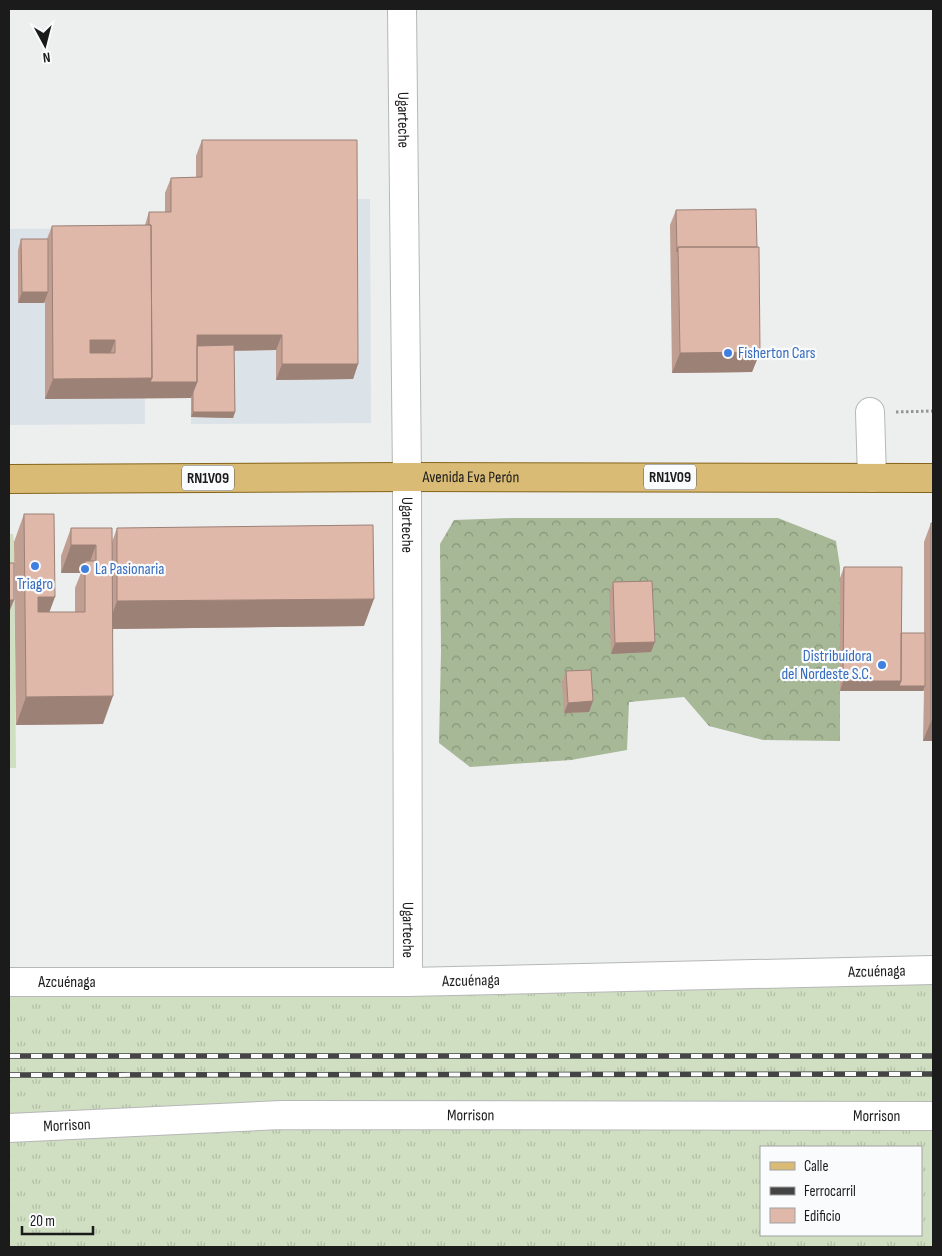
<svg xmlns="http://www.w3.org/2000/svg" width="942" height="1256" viewBox="0 0 942 1256" font-family="'Sofia Sans Condensed',sans-serif">
<defs>
<pattern id="grass-tufts" width="24" height="20" patternUnits="userSpaceOnUse" patternTransform="scale(1.25)"><rect width="24" height="20" fill="#d0dfc1"/><path d="M3 7l-1-3M5 7V3M7 7l1-3M15 17l-1-3M17 17v-4M19 17l1-3" fill="none" stroke="#b2bfa5"/></pattern>
<pattern id="forest-crowns" width="20" height="18" patternUnits="userSpaceOnUse" patternTransform="scale(1.25)"><rect width="20" height="18" fill="#a7b897"/><path d="M2 6a3 3 0 1 1 6 0M12 15a3 3 0 1 1 6 0" fill="none" stroke="#87957a"/></pattern>
</defs>
<rect width="100%" height="100%" fill="#edeeee"/>
<path fill="#dbe2e8" d="M352,155v44h18l1,224 -180,1 -1,-197 6,-34v-37z
M144,228l1,196 -136,1v-196z"/>
<path fill="url(#grass-tufts)" fill-rule="evenodd" d="M933,970v277h-924v-265zM761,1147h160v88h-160z"/>
<path fill="url(#forest-crowns)" d="M512,518h266l58,23 4,26v174l-77,-1 -54,-14 -25,-29 -55,5 -2,48 -56,10 -101,7 -31,-24 2,-91 -1,-108 14,-24z"/>
<path fill="#d0dfc1" d="M9,534h4l1,8 2,226h-7z"/>
<g fill="none" stroke-linecap="round" stroke-linejoin="round">
<g stroke="#b6b7b8" stroke-width="30">
<g id="minor">
<path id="s1" d="M402,9l5,468 1,505"/>
<path d="M870,412l2,66"/>
<path id="s2" d="M9,982h399l525,-12"/>
<path id="s3" d="M9,1128l273,-13 651,1"/>
</g>
</g>
<g stroke="#86651a" stroke-width="30">
<g id="major">
<path id="s4" d="M9,479l398,-2 526,1"/>
</g>
</g>
<path stroke="#959596" stroke-width="3" stroke-dasharray="2.5 2.5" stroke-linecap="butt" d="M896,412l37,-1"/>
<use href="#minor" stroke="#fff" stroke-width="28"/>
<use href="#major" stroke="#d9bb75" stroke-width="28"/>
<g stroke="#444445" stroke-width="5.5">
<path id="rail" d="M9,1056h924
M9,1075l924,-1"/>
</g>
<use href="#rail" stroke="#fafbfc" stroke-width="4" stroke-dasharray="11" stroke-linecap="butt"/>
</g>
<path fill="#c09e92" d="M202,140l156,224 -5,15 -77,1v-30l-42,1 1,61 -2,6 -42,-1v-19l-146,1v-97l-1,1h-26v-53l3,-11h26l5,-13 93,-1 4,-13h16v-19l6,-15 25,-1v-21z
M676,210l84,142 -8,20 -80,1 -2,-148z
M24,514l25,98h26v-24l6,-15h-20v-17l10,-28 41,14 5,-14 247,98 -252,3 -9,95 -87,1 -2,-183z
M931,523h2v218h-10l1,-50h-84v-113l4,-11 57,66h23v-91z
M613,582l42,60 -4,10 -40,2 -2,-61z
M566,671l27,30 -4,11 -25,1 -2,-31z"/>
<path fill="#9c8177" d="M22,292h26l-4,11h-26z
M197,335h85l-6,15 -83,1z
M90,340h25l-7,20h-26z
M760,352l-8,20 -80,1 8,-20z
M282,364h76l-5,15 -77,1z
M152,378l45,4 -6,16 -146,1 8,-20z
M193,412h42l-2,6 -42,-1z
M71,545h25l-10,27 -1,-11 -4,12h-20z
M38,597h17l-10,27h-17z
M374,599l-10,27 -257,3 10,-28z
M9,600h5l-4,10h-1z
M655,642l-4,10 -40,2 4,-11z
M843,681h58l24,5 -2,5h-83z
M113,696l-10,28 -87,1 10,-28z
M593,701l-4,11 -25,1 4,-10z
M931,721h2v20h-10z"/>
<path fill="#dfb8aa" stroke="#9c8177" fill-rule="evenodd" d="M202,140h155l1,224h-76v-29h-85v47h-47l2,-4 -1,-153h-2v-13h22v-34l31,-1z
M756,209l1,38h-79l-1,5 -1,-42z
M151,225l1,153 -99,1 -1,-153zM90,340h25v13h-25z
M21,239h27v53h-26z
M678,247h81l1,105 -80,1z
M234,345l1,67h-42v-20l4,-10v-36z
M24,514h30l1,83h-17v15h47v-51h11v-16h-25v-17h41l1,168 -87,1z
M931,523h2v198h-2z
M373,525l1,74 -257,2v-73z
M9,563h5v37h-5z
M844,567h58l-1,114h-58z
M652,581l3,61 -40,1 -2,-61z
M901,633h24v53h-26l2,-5z
M591,670l2,31 -25,2 -2,-32z"/>
<g fill="#3f7fe0" stroke="#fafbfc" stroke-width="2">
<circle cx="728" cy="353" r="5"/>
<circle cx="35" cy="566" r="5"/>
<circle cx="85" cy="569" r="5"/>
<circle cx="882" cy="665" r="5"/>
</g>
<g text-anchor="middle" dominant-baseline="central" stroke-width="4.5" stroke-linejoin="round" paint-order="stroke">
<g fill="#fafbfc" stroke="#5e5e5f" stroke-width="1">
<rect x="644" y="464.5" width="52" height="25" rx="4"/>
<rect x="182" y="465.5" width="52" height="25" rx="4"/>
</g>
<g font-size="15" font-weight="bold" fill="#1b1b1c">
<text x="670" y="477">RN1V09</text>
<text x="208" y="478">RN1V09</text>
</g>
<g font-size="16" fill="#1b1b1c" stroke="#fafbfc">
<text stroke="none"><textPath href="#s1" startOffset="111">Ugarteche</textPath></text>
<text stroke="none"><textPath href="#s4" startOffset="462">Avenida Eva Perón</textPath></text>
<text stroke="none"><textPath href="#s1" startOffset="516">Ugarteche</textPath></text>
<text stroke="none"><textPath href="#s1" startOffset="921">Ugarteche</textPath></text>
<text stroke="none"><textPath href="#s2" startOffset="868">Azcuénaga</textPath></text>
<text stroke="none"><textPath href="#s2" startOffset="462">Azcuénaga</textPath></text>
<text stroke="none"><textPath href="#s2" startOffset="58">Azcuénaga</textPath></text>
<text stroke="none"><textPath href="#s3" startOffset="462">Morrison</textPath></text>
<text stroke="none"><textPath href="#s3" startOffset="868">Morrison</textPath></text>
<text stroke="none"><textPath href="#s3" startOffset="58">Morrison</textPath></text>
</g>
<g font-size="16" fill="#366cbe" stroke="#fafbfc" text-anchor="start">
<text x="738" y="353">Fisherton Cars</text>
<text x="95" y="569">La Pasionaria</text>
<text x="35" y="584" text-anchor="middle">Triagro</text>
<text x="872" y="656" text-anchor="end">Distribuidora<tspan x="872" dy="18">del Nordeste S.C.</tspan></text>
</g>
</g>
<rect width="942" height="1256" fill="none" stroke="#1b1b1c" stroke-width="20"/>
<rect x="760" y="1146" width="162" height="90" fill="#fafbfc" stroke="#a1a1a2"/>
<rect x="770" y="1162" width="25" height="8" fill="#d9bb75" stroke="#a1a1a2"/>
<text x="804" y="1171" font-size="15" fill="#1b1b1c">Calle</text>
<rect x="770" y="1187" width="25" height="8" fill="#444445" stroke="#a1a1a2"/>
<text x="804" y="1196" font-size="15" fill="#1b1b1c">Ferrocarril</text>
<rect x="770" y="1208" width="25" height="15" fill="#dfb8aa" stroke="#a1a1a2"/>
<text x="804" y="1221" font-size="15" fill="#1b1b1c">Edificio</text>
<g transform="translate(45 45) rotate(173)" stroke="#fafbfc" stroke-width="4" paint-order="stroke">
<path d="M0-4L9 19L0 12L-9 19Z" fill="#1b1b1c"/>
<text y="-8" font-size="14" font-weight="bold" text-anchor="middle" fill="#1b1b1c">N</text>
</g>
<path d="M22 1226v8h71v-8" fill="none" stroke="#1b1b1c" stroke-width="2.5"/>
<text x="30" y="1226" font-size="15" fill="#1b1b1c" stroke="#fafbfc" stroke-width="4" paint-order="stroke">20 m</text>
</svg>
